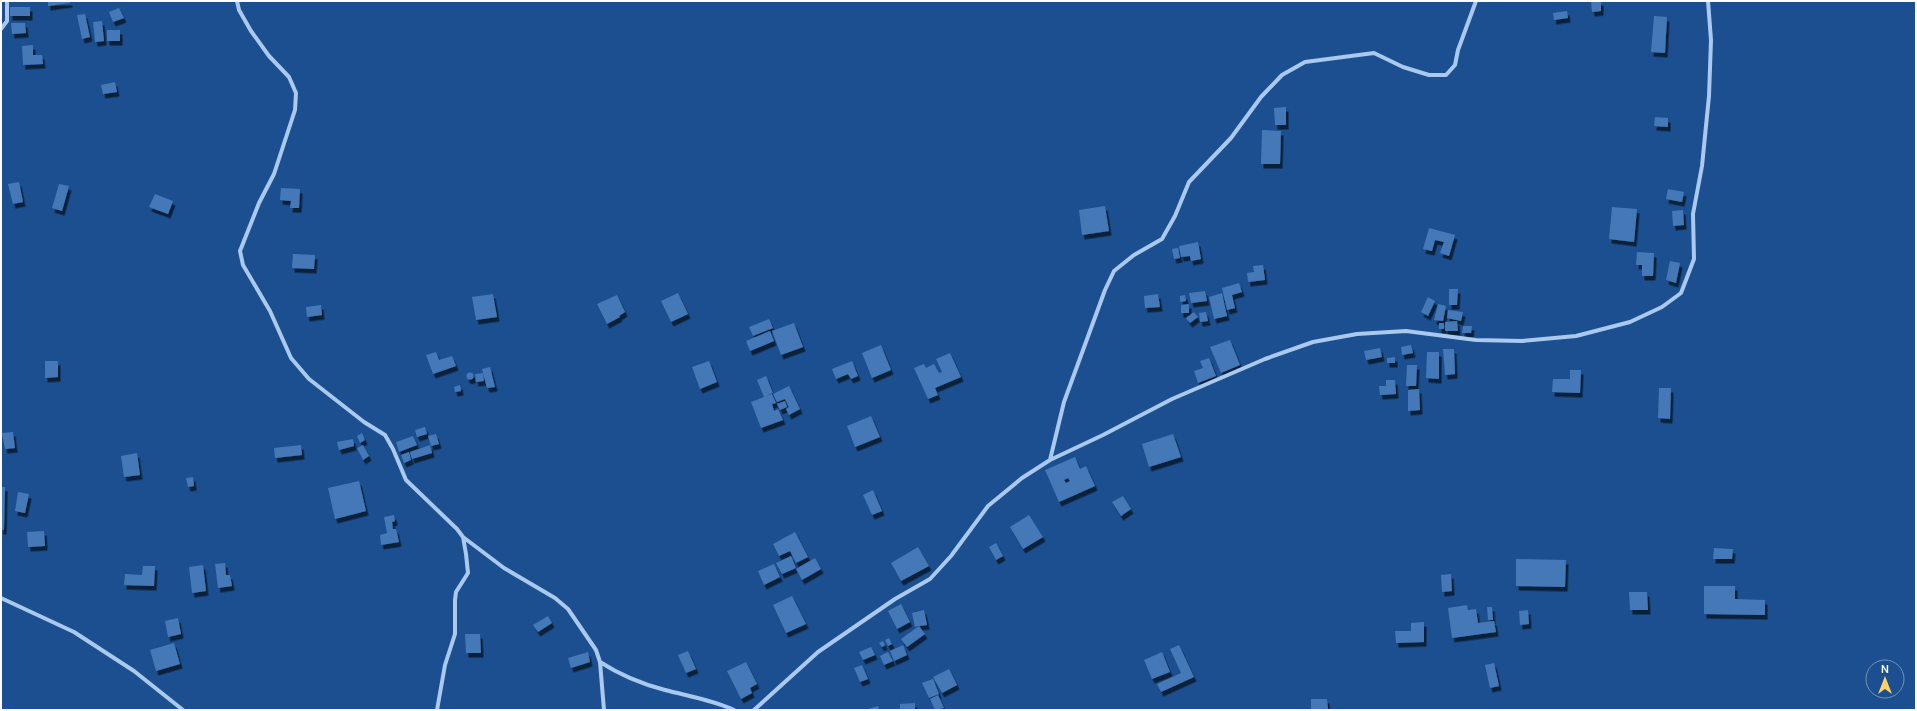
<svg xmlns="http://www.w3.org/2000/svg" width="1917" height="711" viewBox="0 0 1917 711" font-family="Manrope,sans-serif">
<defs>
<filter id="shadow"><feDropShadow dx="2.5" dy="4.5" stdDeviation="0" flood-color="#0009"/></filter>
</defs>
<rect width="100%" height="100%" fill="#1b4f8f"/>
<path fill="#4478b7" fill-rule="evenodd" filter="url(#shadow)" d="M48,1h22v2l-22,3z
M1591,1h10v10l-9,1z
M10,7h20v9h-20z
M119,8l5,10 -11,4 -4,-10z
M1567,11l1,7 -14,2 -1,-7z
M85,14l5,23 -8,2 -5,-24z
M1654,16l13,1 -2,36 -14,-1z
M102,21l2,20 -9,1 -2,-20z
M11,23h14l1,10 -14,1z
M107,30h13v11h-13z
M33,45v10h9l1,9 -20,1 -1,-19z
M115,82l2,10 -14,2 -2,-9z
M1286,107v18h-11l-1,-17z
M1655,117l13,1v9l-14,-1z
M1262,130l19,1 -1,33h-19z
M19,182l4,20 -10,2 -5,-20z
M59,184l10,2 -7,25 -10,-3z
M281,188l19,1 -1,19h-9l1,-7 -11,-1z
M1668,189l16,3 -2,10 -16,-3z
M155,194l18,7 -5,13 -19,-7z
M1105,206l4,25 -27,4 -3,-25z
M1612,207l25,2 -3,33 -25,-3z
M1683,210l1,15 -11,1 -1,-15z
M1429,228l26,7 -6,21 -9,-3 4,-11 -9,-2 -3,11 -9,-2z
M1198,242l3,17 -10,2 -1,-5 -9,1 -2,-11z
M1178,248l2,10 -6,1 -2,-10z
M1637,252l17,1 -1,23h-11v-11h-6z
M293,254l22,1 -1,14 -22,-1z
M1670,261l10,2 -4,20 -10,-3z
M1263,265l2,15 -17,2 -1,-9 7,-1 -1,-6z
M1239,283l3,9 -10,3 3,13 -8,2 -5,-22z
M1449,289h9l-1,16h-8z
M1205,291l2,10 -16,2 -2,-10z
M678,293l10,21 -17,8 -10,-21z
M1222,293l5,23 -13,3 -5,-22z
M493,294l4,23 -21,3 -4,-23z
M1158,294l2,13 -15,1 -1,-12z
M617,295l8,17 -6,4 1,1 -13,7 -10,-20z
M1185,295l1,6 -6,1v-6z
M1428,297l7,4 -7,15 -7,-4z
M1189,304v9h-8v-8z
M1438,304l8,2 -3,15 -9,-1z
M321,305l1,10 -15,2 -1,-10z
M1448,310l15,2 -2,9 -14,-3z
M1194,312l4,5 -8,6 -4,-5z
M1206,312l2,9 -8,1 -1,-9z
M769,319l4,9 -20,8 -4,-9z
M1457,321l1,10h-13v-9z
M794,323l9,24 -22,8 -9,-24z
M1439,323h5v6h-5z
M1463,326h9l-1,7h-9z
M770,331l4,10 -24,10 -4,-10z
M1230,340l10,25 -19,8 -11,-26z
M881,345l10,25 -19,8 -10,-25z
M1411,345l2,8 -11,2 -1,-8z
M1380,348l2,9 -16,3 -2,-9z
M1443,349h11l1,25 -10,1z
M436,352l3,8 13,-4 4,10 -23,8 -7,-19z
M1427,352h12v27l-13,-1z
M950,353l11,24 -26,11 3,7 -10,4 -14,-31 10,-4 2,4 8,-4 5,9 3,-1 -6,-13z
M1395,357v6h-8v-5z
M1209,358l7,18 -18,7 -4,-12 9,-3 -3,-7z
M45,361h13v16l-13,1z
M709,361l8,21 -17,7 -8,-22z
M852,361l6,15 -7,3 -3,-5 -12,5 -4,-10z
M1407,365h10l-1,21h-10z
M490,367l5,20 -8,1 -5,-19z
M1570,370h11l-1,23 -28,-1 1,-13h17z
M466.5 376a3.5 3.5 0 1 1 7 0a3.5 3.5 0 1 1-7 0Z
M483,373l1,8 -8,1 -1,-8z
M766,376l7,17 -8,3 7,-2 4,9 -4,1 2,7 4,-2 5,11 -22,8 -10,-26 13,-5 -7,-17z
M1386,380h9l1,14 -16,1 -1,-9h7z
M460,385l1,6 -6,1 -1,-5z
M789,386l11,23 -11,6 -3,-6 3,-2 -4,-8 -8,3 -4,-8z
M1659,388h12l-1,31 -12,-1z
M1419,389l1,21 -12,1v-21z
M785,401l2,6 -7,3 -3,-6z
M871,416l9,21 -25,10 -8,-21z
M425,427l2,7 -10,3 -2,-7z
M13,432l2,16 -10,1 -3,-16z
M362,433l3,7 -5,3 -3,-7z
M436,434l3,10 -8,2 -3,-10z
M1173,434l8,23 -32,10 -7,-23z
M413,436l4,9 -18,7 -3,-10z
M353,439l1,7 -15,4 -2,-8z
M301,445l1,10 -27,3 -1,-10z
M363,445l6,11 -6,4 -6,-12z
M430,445l2,8 -20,6 -2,-7z
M409,452l2,8 -7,3 -3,-8z
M137,453l3,22 -16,2 -3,-21z
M1075,457l5,12 6,-3 9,20 -36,16 -14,-32zM1068,478l2,3 -4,2 -2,-3z
M193,477l1,9 -6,1 -2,-9z
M359,481l7,30 -31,8 -7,-31z
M1,487h4l-1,43h-3z
M873,490l9,21 -10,4 -9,-20z
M18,492l11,2 -4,19 -10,-2z
M1123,496l8,13 -10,7 -9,-14z
M394,515l1,6 -3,1 1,7h3l3,13 -18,3 -1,-10 7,-2 -3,-16z
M1029,515l14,22 -20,12 -13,-22z
M44,531l1,15 -17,1 -1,-15z
M795,532l13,25 -12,6 -6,-12 -11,5 -6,-12z
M996,543l7,13 -7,4 -7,-13z
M918,547l11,19 -28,15 -10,-18z
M1714,548l19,1 -1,10h-19z
M791,556l5,12 -14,6 -6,-11z
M815,558l6,11 -19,11 -6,-11z
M1516,559l50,1 -1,27 -49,-1z
M225,563l1,12h4l2,11 -14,2 -3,-24z
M774,564l6,13 -16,8 -6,-14z
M203,565l3,26 -14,2 -3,-26z
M143,566h12l-1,20 -30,-1 1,-11 17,1z
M1451,574l1,17 -10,1 -1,-17z
M1704,586h31v13l30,1v15l-61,-1z
M1629,592h18l1,18h-18z
M792,596l14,28 -20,9 -13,-28z
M901,604l9,18 -13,7 -9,-18z
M1467,605l1,5 8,-1 2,14 16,-2 2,11 -44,6 -4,-30z
M1487,607h5l1,13h-5z
M924,610l3,15 -8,1 6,8 -18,13 -6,-8 18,-13 -4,1 -3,-14z
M1528,610l1,14 -9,1 -1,-14z
M548,616l4,7 -14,9 -5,-7z
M178,618l3,16 -13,3 -3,-16z
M1424,622v20l-28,1 -1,-12h16v-8z
M465,634h15l1,19h-15z
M889,638l3,6 -4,2 -3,-6z
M883,641l2,4 -3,2 -3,-4z
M174,643l6,21 -24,7 -6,-21z
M903,645l4,10 -13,6 -4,-10z
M1179,645l15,32 -33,15 -4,-8 24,-11 -11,-24z
M871,647l4,8 -12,5 -4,-8z
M688,651l8,18 -10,4 -8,-18z
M588,652l2,10 -19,6 -3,-10z
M888,652l5,9 -9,4 -4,-9z
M1162,652l8,20 -18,7 -8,-19z
M746,662l11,22 -7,4 2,5 -11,6 -14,-28z
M1494,663l5,23 -9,2 -5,-23z
M862,665l6,14 -8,3 -6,-14z
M949,669l8,16 -15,8 -9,-16z
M933,679l6,15 -10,4 -7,-15z
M938,695l6,13 -9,2 -5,-11z
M1311,699h16l1,10h-17z
M915,703v7h-15v-6z
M878,706l1,4h-14z"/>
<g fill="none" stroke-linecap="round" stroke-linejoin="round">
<path stroke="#a9c9ee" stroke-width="4" d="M237,1l2,9 12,21 18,25 20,21 7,16 -1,17 -21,64 -15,29 -19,48 3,14 27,46 21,47 18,21 55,43 21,13 8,14 13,31 51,49 6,8 41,31 51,30 13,11 28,41 4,12 4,48
M1,29l6,-8v-20
M1050,460l14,-58 41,-112 9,-19 20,-16 28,-16 13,-23 14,-34 42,-44 30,-41 21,-22 23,-13 69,-9 29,14 26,8h17l9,-10 3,-15 18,-49
M1,598l73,34 60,39 49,39
M600,662c20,13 42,22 65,28 23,6 48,10 69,20
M437,710l8,-45 10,-31v-34l1,-8 12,-19 -2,-19 -3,-17
M754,710l64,-58 77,-53 35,-20 21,-23 37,-50 34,-28 28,-18 53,-25 69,-36 93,-40 48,-17 44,-8 49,-3 70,9 46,1 54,-5 54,-14 32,-15 19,-14 13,-34 -1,-45 9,-48 7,-70 2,-56 -3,-39"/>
</g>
<rect width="1917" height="711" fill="none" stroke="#ffffff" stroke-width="4"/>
<g transform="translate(1885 679)"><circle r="19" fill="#1b4f8f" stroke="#7695bc"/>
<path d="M0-3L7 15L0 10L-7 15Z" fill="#ffd166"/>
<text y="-6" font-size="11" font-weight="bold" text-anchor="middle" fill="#ffffff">N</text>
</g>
</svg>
